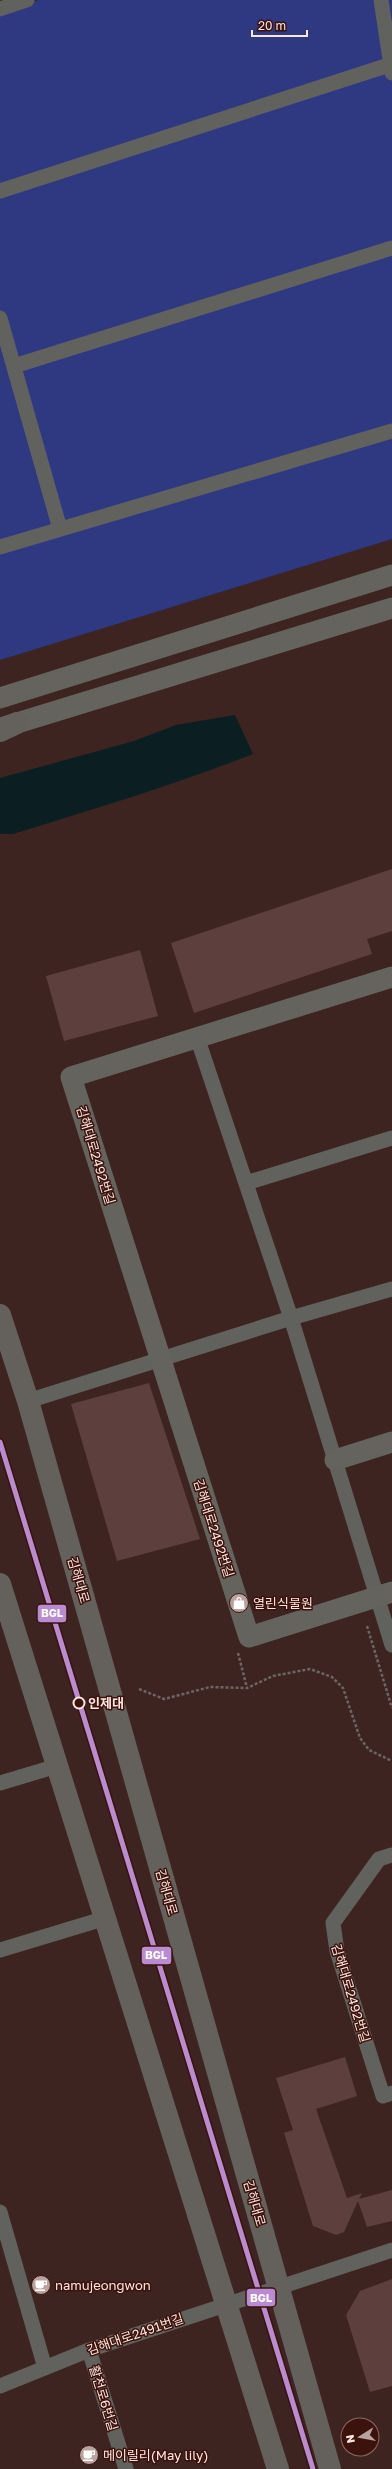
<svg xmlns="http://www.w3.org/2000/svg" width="392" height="2469" viewBox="0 0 392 2469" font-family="'Golos Text','Noto Sans KR',sans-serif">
<rect width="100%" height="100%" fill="#3d2421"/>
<path fill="#2e3982" d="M39,0h353v539l-392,121v-647z"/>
<path fill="#0b1f23" d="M235,715l18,39c-79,31 -159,55 -240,80h-13v-56l134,-37 42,-16z"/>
<path fill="#5d403d" d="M392,869v62l-25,8 5,15 -178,59 -23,-70z
M140,950l18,66 -94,25 -18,-65z
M149,1383l51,156 -83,22 -46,-157z
M345,2057l12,39 -41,13 31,89 15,-5 -3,6 33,-9v31l-25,6 -9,-26 -14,31 -8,3 -23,-9 -29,-93 9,-3 -17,-52z
M392,2279v107l-22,6 -24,-77 14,-24z"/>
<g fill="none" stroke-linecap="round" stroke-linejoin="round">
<path stroke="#6b6662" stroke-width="2.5" stroke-dasharray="3 2" stroke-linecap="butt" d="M367,1626l25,82
M238,1653l9,35
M139,1689l25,10 46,-12 37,1 26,-12 37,-7 22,8 11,11 17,50 9,12 23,11"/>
<path stroke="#61615d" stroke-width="15" d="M381,0l11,73
M0,9l27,-9
M0,191l392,-127
M0,318l60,211
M14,366l378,-118
M0,547l392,-116
M197,1037l94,281 101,-29
M246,1183l146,-45
M28,1401l263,-83 101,327
M0,1783l57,-17
M392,1855l-13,4 -46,64 4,28 46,145 9,-3
M0,1950l106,-32
M0,2212l45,156
M89,2350l37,119
M0,2386l89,-36 303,-100"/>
<path stroke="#65635d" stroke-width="21" d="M0,698l392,-123
M1,728l391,-120
M392,977l-321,100 178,560 143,-45
M335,1460l57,-18"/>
<path stroke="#64605b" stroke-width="22" d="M0,731l17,-8
M0,1315l28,86 302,1068
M0,1584l278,885"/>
<g stroke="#3c120c" stroke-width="8">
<path id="rail-1" d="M0,1442l313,1027"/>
</g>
<use href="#rail-1" stroke="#b98bd0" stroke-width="5"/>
</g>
<defs>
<g id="shop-disc" transform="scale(1)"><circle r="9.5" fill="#baa29e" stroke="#3c120c"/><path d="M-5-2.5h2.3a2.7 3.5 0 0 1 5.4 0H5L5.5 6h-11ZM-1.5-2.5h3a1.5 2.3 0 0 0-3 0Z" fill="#fff"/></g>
<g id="cafe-disc" transform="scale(1)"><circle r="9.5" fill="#baa29e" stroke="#3c120c"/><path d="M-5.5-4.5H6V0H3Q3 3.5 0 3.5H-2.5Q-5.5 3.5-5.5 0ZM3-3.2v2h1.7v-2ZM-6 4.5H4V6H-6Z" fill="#fff"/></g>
</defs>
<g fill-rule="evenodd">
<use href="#shop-disc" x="239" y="1603"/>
<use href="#cafe-disc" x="41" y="2285"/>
<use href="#cafe-disc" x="89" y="2455"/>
</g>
<circle fill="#3c120c" stroke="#fee6e1" stroke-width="2" cx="79" cy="1703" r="5.5"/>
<g text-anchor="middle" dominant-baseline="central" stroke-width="3" stroke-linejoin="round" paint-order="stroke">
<g font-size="13" fill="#fee6e1" stroke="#3c120c">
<text transform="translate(96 1155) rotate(73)">김해대로2492번길</text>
<text transform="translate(214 1528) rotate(72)">김해대로2492번길</text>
<text transform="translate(79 1580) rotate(74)">김해대로</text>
<text transform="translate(167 1892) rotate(74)">김해대로</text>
<text transform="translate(351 1993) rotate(73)">김해대로2492번길</text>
<text transform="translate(255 2203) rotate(74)">김해대로</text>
<text transform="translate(135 2334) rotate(-19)">김해대로2491번길</text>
<text transform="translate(104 2398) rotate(73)">활천로6번길</text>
</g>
<g font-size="13" fill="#fee6e1" stroke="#3c120c" text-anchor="start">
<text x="253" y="1603">열린식물원</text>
<text x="55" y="2285">namujeongwon</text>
<text x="103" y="2455">메이릴리(May lily)</text>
</g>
<g font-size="13" font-weight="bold" fill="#fee6e1" stroke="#3c120c" text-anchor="start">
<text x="88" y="1703">인제대</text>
</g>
</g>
<g stroke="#3c120c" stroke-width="1.5">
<rect x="37" y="1604" width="30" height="19" rx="4" fill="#b98bd0"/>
<rect x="141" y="1946" width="31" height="19" rx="4" fill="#b98bd0"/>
<rect x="246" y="2288" width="30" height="19" rx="4" fill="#b98bd0"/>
</g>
<g font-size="11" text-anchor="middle" font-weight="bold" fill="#fff">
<text x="52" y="1617">BGL</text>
<text x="156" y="1959">BGL</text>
<text x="261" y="2302">BGL</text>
</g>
<g transform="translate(360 2437) rotate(259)"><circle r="19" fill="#3c120c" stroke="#8a6761"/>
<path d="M0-3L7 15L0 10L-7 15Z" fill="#baa29e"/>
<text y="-6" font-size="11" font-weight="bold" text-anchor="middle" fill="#fee6e1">N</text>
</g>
<path d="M252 30v6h55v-6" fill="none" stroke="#fee6e1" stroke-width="2"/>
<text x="258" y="30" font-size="12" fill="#fee6e1" stroke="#3c120c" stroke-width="3" paint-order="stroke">20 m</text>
</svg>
